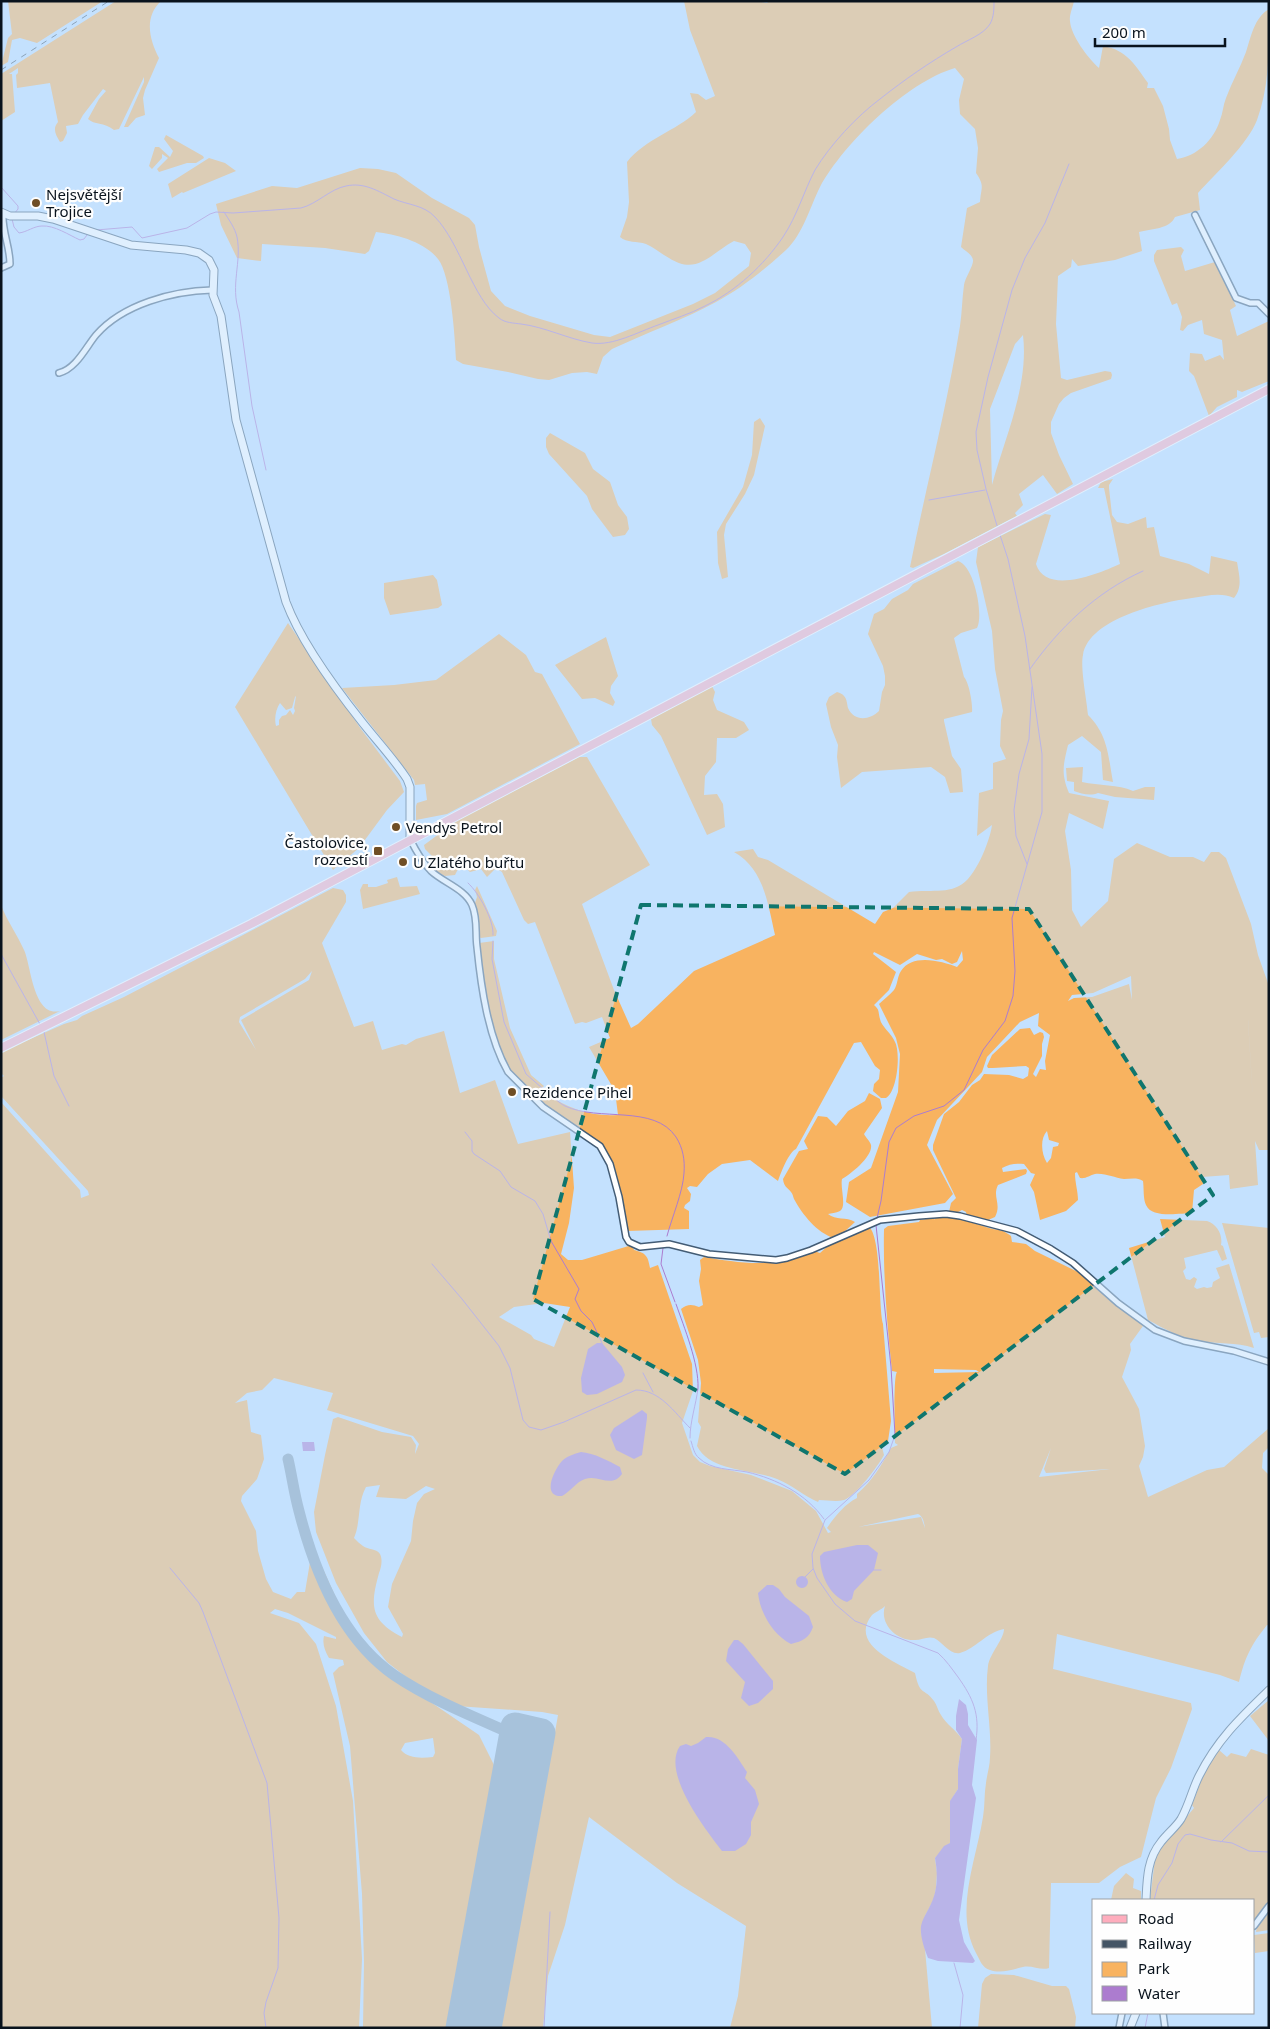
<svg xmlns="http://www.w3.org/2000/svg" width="1270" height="2029" viewBox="0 0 1270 2029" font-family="'Noto Sans',sans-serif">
<rect width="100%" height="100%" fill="#c4e1fe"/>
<path fill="#f8b360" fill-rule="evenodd" d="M8,1h95l-66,42 -17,-5 -8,2 -4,22 -7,4 7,-28 4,-4z
M116,1h45c-17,16 -12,38 -2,57l-14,32 -2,8 2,17 -9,3 -8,9h-4l20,-45v-5l-25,52 -5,1c-10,-8 -20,-5 -26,-11l11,-20 7,-8 -3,-2 -20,26 -5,9 -12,2 1,7 -4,8 -3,1c-4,-7 -8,-13 -2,-20l-8,-39 -33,5 -1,-13 2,-2v-5l-9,6h3l3,38 -14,9v-47z
M684,1h72l11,2 2,-2h305c-1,6 -5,14 -4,20 1,15 18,37 29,47l4,-22c24,4 32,19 45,37l-1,5h7l9,18 6,23 1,11 7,19c20,-3 37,-19 43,-39 3,-7 3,-15 6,-22 6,-16 14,-30 20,-46 5,-15 8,-34 23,-43 0,37 1,76 -12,111 -9,24 -42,54 -59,73l2,17 -25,7c-5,12 -24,12 -36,15l3,19 -27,9 -37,6 -6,-7 -1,8 -13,9 -2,48 5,54 6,2 38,-9 6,1 1,3 -1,4 -40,14 -7,5 -5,6 -8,18v11l8,22 14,29 -16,10 -14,-19 -24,19 4,11 -8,8 2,3 -73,38 -31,14 -3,-1c16,-80 37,-160 50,-241 2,-13 2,-27 4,-41 1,-7 10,-20 9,-25 -1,-6 -8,-9 -12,-13l6,-39 13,-6c1,-15 5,-16 -4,-29l2,-25 -3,-19 -15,-15 -1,-14 5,-21 -9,-11c-48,14 -111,75 -135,119 -10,20 -17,47 -34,63 -21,19 -45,39 -70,52 -33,18 -70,31 -104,47l-9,8 -6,17 -10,-2 -15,1 -23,7 -11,-1 -30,-7 -45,-8 -7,-4c-1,-22 -5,-85 -18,-101 -13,-17 -42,-25 -62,-27l-7,19 -4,3 -40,-6 -63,-4 -1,17 -24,-3 -16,-33 -5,-21 56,-18 25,2 63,-20 18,1 18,4 36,25 37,20 6,7 4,22 12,44 14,15 25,10 64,19 16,2 83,-33 22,-11 34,-27 2,-13 -6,-9 -11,-3c-24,13 -37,35 -65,17 -8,-4 -15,-11 -23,-14 -9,-3 -19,-1 -26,-7l7,-20 2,-15 -2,-40c18,-23 49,-31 69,-50l-6,-19 8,1 8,6 9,-4 -25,-66zM1023,335c6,51 -18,102 -31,150l-2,-76 25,-65z
M166,135l37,21 1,2 -8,5h-9l-28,9 -2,-3 11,-11 -6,-4v4l-10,11 -3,-3 6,-19h4l11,10 3,-6 -9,-12z
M209,158l16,5 11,8 -53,22 -1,-1 -10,6 -4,-14z
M1181,247l3,3 -3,6 4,15 30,-9 1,2 20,42 -6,4 7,26 32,-15v60l-27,11 -5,-2v7l-20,10 -8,9 -15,-40 -5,-5 1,-18 12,1 3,7 15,-6 4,5 -2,-20 -18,-6 -2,-14 -14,5 -5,6 -3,-1 2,-13 -5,-14 -5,2 -18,-44v-6l3,-5z
M760,418l5,8 -11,49 -9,19 -19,30 -2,11 4,42 -6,2 -4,-16 -1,-31 26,-45 9,-32 2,-33z
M550,433l35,20 8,16 17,13 8,23 9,12 2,12 -4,6 -12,2 -21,-28 -5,-13 -38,-42 -3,-7v-9z
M1113,479l-4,6v3l3,27 5,7 11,2 18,-7 1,11 7,-1 6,29 29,8 20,10 2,-18 26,6c2,13 6,25 -3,36 -13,-6 -28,-2 -42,0 -30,4 -103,20 -109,57 -3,13 4,46 5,60 20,20 20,40 25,67l-10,-2 -2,-28 -19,-16 -14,9c-5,21 -7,28 1,48l40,8 -6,28 -34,-16 -4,18 6,39 1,40 9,17 27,-26 6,-42 23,-16 33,14h23l11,5 7,-10h8l7,6 25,66 7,31 11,31v164h-10l-4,-9 3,44 -28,4 -1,-14 -27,2 1,7 -9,6 -2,23c-11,0 -40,6 -46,-8 -3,-6 -2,-17 -3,-24 -6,-4 -13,-2 -19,-2 -10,-1 -18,-6 -29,-5 -5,1 -9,5 -15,4l-3,-6 -2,1c0,10 3,18 3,27l-12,11 -26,9 -6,-28 -4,-7 5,-11 -4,-1 -7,-9c-8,-1 -15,0 -22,4l1,4 23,-3 1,2 -1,3 -28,11c-6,12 4,19 -3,32l-7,3 -21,-4 -1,-4 -4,-2 -6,3 -7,-1 2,-9 5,-5 -23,-48v-5l11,-31 15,-12 13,-17 8,-5 4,-6 25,1 14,4 5,-3 1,-8 -3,-2 -33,2h-5l-1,-2 5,-11 28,-26 10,-1 4,7 6,-3 3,1 1,4 -2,7v12l-9,18 3,3 4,-8 6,1 -1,-9 5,-26 -12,-9 1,-13 -19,9 -33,35 -5,15 -45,48 -10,25 26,49 -8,9 -75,14 -24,-15 3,-20 22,-14 27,-76 2,-38 -4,-16 -17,-34c5,-5 11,-9 15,-14 4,-6 3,-13 7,-19 11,-18 41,-10 56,-4l6,-7 -1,-9 -5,11 -5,2 -10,-5 -6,1 -19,-6 -17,11 -26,-13 -1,2 23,18 -7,18 -15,15c6,5 4,7 6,14 1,7 12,15 15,23 6,12 2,50 -9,56h-5l-8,-7 1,-7 5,-5 1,-9 -5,-4 -14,-24 -7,1 -58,106c-7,3 -15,23 -18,32l-28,-21 -28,4 -14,10 -11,13 -7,-1 -3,2 4,6 -1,7 -5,4 -1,3 5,3v18l-62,2c-4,-25 -13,-74 -31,-91l-54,-35 -2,-5 3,-7h2c22,15 46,24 73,22l-3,-24 -26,-44 21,-9 -8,-21 -16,6 -4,-1 -7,2 -40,-102 -7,2 -4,-4 -22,-48 -6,-4 -9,9 -6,-8 -11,3 -7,-7 -4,2 -4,8 -10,1 -10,-5 -2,-4 2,-8 -10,-10 -1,-4 34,-25 121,-63h8l63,108 -68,39 32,86 17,38 7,-4 56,-53 81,-36c-7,-31 -11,-66 -41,-83l19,-3 5,8 10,3 107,64 8,-12 10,-4 16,-16c16,-3 35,2 50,-6 16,-7 31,-45 33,-61l-15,11 2,-43 14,-4v-26l13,-4 -6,-13 1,-26 2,-9 -8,-42 -3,-38 -16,-69 2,-15 67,-33 6,1 -15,49c10,32 64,9 84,0l-16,-76h-6l3,-6zM1131,976l1,24 -3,-16 -37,13 -18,1 -6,3 4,-6 21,-2zM1248,1020l7,112 -7,-111zM1047,1131l2,9 10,3 -1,3 -5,1 -2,11 -4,5c-6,-9 -7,-25 0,-32z
M958,561c16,4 26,54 19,67l-16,5 -7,5 10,39c5,5 9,28 8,35l-28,7v2l8,35 9,13 2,23 -13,1 -5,-16 -14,-10 -69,5 -21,16 -4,-31 1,-12 -7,-18 -5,-23 3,-7 8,-5c3,1 6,2 7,4 3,3 3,8 4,12 6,14 22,12 31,3l3,-19 3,-7v-9l-2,-10 -15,-32 6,-20 10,-5 8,-10 16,-9 5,-6z
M433,575l4,5 5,25 -4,3 -48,7 -6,-17v-15z
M288,623l73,106 39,52 4,11 -17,18 -28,38 -26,22 -98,-163zM296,696l-2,12 1,3 -2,4 -3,-5 -4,5 -4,1 -3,4v5l-3,1c-2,-8 0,-17 4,-23l6,7 6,-2 3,-11z
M499,634l27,21 9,17 7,2 38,70 -133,70 -31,6v-14l1,-3 10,-3 -2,-16 -10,1 -1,-5 -72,-92 52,-3 42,-5z
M606,637l12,39 -7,10 -1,7 5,9 -2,4 -18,-8 -13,1 -27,-34z
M712,686l3,6 -2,8 4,10 27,12 5,8 -13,8h-19l-1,24 -11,14 -1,19 13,-1 6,10 2,23 -18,8 -46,-99 -9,-11 -1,-6z
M1083,767l-1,15c17,4 36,2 51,9l12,-4h10l-1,13 -39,-3 -17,-4c-7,3 -17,1 -24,-2v-9l-7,-1 -1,-13z
M397,877l3,10 17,-1 3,8 -57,15 -3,-19 3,-6h5v3h8l12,-4 -1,-3z
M477,886l20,45 -1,5 -15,2 -2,-1 -5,-31 3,-9 -2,-7z
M333,888l10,2 3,5v7l-24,41 32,84 19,-6 9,29 20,-6 4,1 10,-6 28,-8 16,62 35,-13 23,64 52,-12 4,56 -5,35 -8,31 7,6h14l50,-15 2,5c12,3 14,6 16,18l8,-3 34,99 1,27 -11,32 11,32 7,7 10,4 41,9 41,16 24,20 12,22 3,-1 -4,-4c8,-12 18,-24 30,-30v-4c16,-14 24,-28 34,-46l7,-3 -3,-2c0,-11 -2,-66 2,-71l-5,-1c-5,-47 -9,-95 -8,-142l4,-3 31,-4 1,-2 14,-2 1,2v-2c20,-4 37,5 54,10 11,3 11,0 22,8l1,6 14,2 9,7 45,22 63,53 -13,18 1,6 -9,27 17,32 6,37 -2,11 -4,9 9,31 59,-27 17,-3 45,-39v19l-6,6 -1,15 7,7v150h-2c-16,20 -22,32 -28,57l-19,-7 -163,-41 -4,35 138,34 1,6 -21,59 -15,30 -15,59 -21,10 -21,16h-48l-2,85c-8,3 -17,-3 -26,-1 -10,2 -22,7 -33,3 -8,-2 -10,-10 -14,-17 -22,-42 0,-92 7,-136 2,-11 1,-23 3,-34 1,-9 4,-17 4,-26 2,-30 -6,-61 -2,-91 2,-13 16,-27 16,-37 -17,3 -29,20 -44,24 -11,2 -17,-11 -26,-15 -7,-2 -12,2 -19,2 -18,1 -36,-16 -30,-34 -4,4 -10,6 -13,9 -23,29 23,47 43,58 5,24 9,14 19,28 3,4 4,10 7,14 5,9 15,15 21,24l-4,30v20l-8,13v41l-15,15 2,15 -1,15 -2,11 -9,17 -4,16 4,17 7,79h-202l8,-32 8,-70 -69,-43 -88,-66 -24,108 -17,51 -5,52h-42c19,-105 39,-209 57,-313l-16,-3 -100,-7 -55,-43 -23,-29 -28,-50 -20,-51 -2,-20 11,-57 8,-36 5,-2 44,15 29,5 5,8 -1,9 4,-10 -6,-8 -86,-26 6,-17 -59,-15 -12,12 -15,3 -12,10 12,-3 4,32 10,3 3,24 -7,20 -15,17 -1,5 15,30 2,20 8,28 7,13 18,7 6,-7h8l5,-30 7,-2 6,9 18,40 23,37 24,27 91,62 16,32 -48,261h-84l1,-66 -2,-68 -12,-148 -17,-73 6,-6 5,-2 -1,-5 -14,-2c-4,-7 -7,-14 -5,-22l12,3v-2l-48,-24 -13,-4 -5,4 29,10 17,21 20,62 17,95 9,158 -3,69h-358v-926l79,88 1,8 8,-3 -1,-4 -87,-95v-18l3,-2 -3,-3v-21l63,-28 13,-4 5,-4 42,-19zM312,971l-3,9 -68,40 15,30 -17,-28 1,-5 65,-38zM544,1303l26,4 -16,40 -20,-8 -3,-4 -32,-18 15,-10zM934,1369l42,1 3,2 -45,1zM1051,1448l-7,21 2,4 64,-4 -71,8zM380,1485l-4,12 30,2 20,-13 9,3 -11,5 -7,9 -4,18 -2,20 -19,43 -4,23 15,27 -1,3c-32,-17 -32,-31 -23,-64 2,-5 4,-13 1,-19 -4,-6 -12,-4 -17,-8 -3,-2 -6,-5 -9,-8 7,-16 3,-35 12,-51zM918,1514c5,2 6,8 7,14l-4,-11 -63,10zM433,1738l2,15 -2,4c-11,1 -25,2 -32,-7l4,-7z
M1,905c6,16 16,29 23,45 7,14 9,68 36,61l-59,29z
M494,941v18l16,69 21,47 13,11 -8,8h-3c-8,-8 -21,-18 -27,-28 -16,-28 -24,-91 -27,-123z
M869,1093l11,6 2,9 -18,26c2,4 6,7 7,11 2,11 -20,29 -29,34 -2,9 5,28 -2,32 -4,2 -9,2 -12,3 8,7 18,2 27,8l-12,11 -9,5c-17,-5 -32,-24 -40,-39 -1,-2 -1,-5 -3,-7 -4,-5 -7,-5 -8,-13l16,-28 9,-2 -4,-8 14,-25 9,1 9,9 12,-15 17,-10z
M1160,1219l47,2c10,3 16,14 14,24l2,1 4,13 -5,2 -5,-11 -33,8 2,10 -3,3 3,8 4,1 4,-3 3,2 -3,8 3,2 7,-2 3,1 5,-1 1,-5 7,-4 -4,-10 13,-4 25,84c-18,-6 -37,-4 -55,-7 -19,-3 -34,-12 -51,-21l-19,-72 36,-11z
M1222,1223l47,5v109l-8,1 -2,-6 -5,1z
M868,1226c14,9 10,80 15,98l8,97 -3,20 -6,6 2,8c-6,11 -28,41 -40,45 -8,2 -17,0 -25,0l-1,2c-14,-6 -26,-17 -41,-23 -24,-10 -67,-7 -80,-33l4,-19 -3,-5 3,-39 -3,-23 -17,-51c6,-5 11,-5 18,-2l4,-2 -4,-24 2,-12 -1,-9 4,-3c25,4 52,9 78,4 12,-2 27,-13 38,-8l9,-8 32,-13z
M1269,1700v41l-19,-25z
M1251,1749l18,6v148l-15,18v-21h-104l5,-41 8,-14 31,-37 -2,-3 14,-37 13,-18 8,7 4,-4 15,4z
M1126,1873l8,6 -1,9 8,3v9h-30l3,-14z
M1269,1912v18l-13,2 1,-6z
M1269,1933v18l-14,2 -1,-18z
M991,1974l23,1 38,11h14l3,3 7,28 -1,11h-97l4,-44 3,-6z"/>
<path fill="#ac7ccf" d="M597,1343h5l20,24 3,8 -3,7 -25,12 -10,1 -5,-3 -1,-14 7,-29z
M642,1410l5,4v4l-5,37 -8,4 -18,-9 -6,-15 4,-7z
M302,1442h12l1,9h-12z
M581,1452c13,1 28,9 39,15l2,7c-11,15 -23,0 -37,5 -9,3 -15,13 -23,17 -21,1 -8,-26 0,-35 5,-5 12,-7 19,-9z
M857,1545h11l10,8 -4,17 -20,21 -2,8 -5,3c-18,-6 -27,-28 -27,-46l4,-4z
M796 1582a6 6 0 1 1 12 0a6 6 0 1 1-12 0Z
M767,1585h6l6,4 6,8 24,19 4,11c-4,11 -10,14 -22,17 -18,-9 -31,-31 -33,-51z
M734,1640h4l5,4 30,37v8l-15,14 -9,3 -8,-8 4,-16 -19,-21 2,-12z
M959,1699l7,6 2,9v11l9,15 -5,45 4,13 -17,122 5,22 11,19 -2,2 -35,-2 -10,-3c-4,-10 -8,-22 -7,-32 1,-6 5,-12 8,-18 9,-16 9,-33 6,-50l9,-12 6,-3v-42l8,-12v-20l4,-30 -6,-9v-14z
M706,1737c19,-2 32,21 41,35l-2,6 10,12 4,14 -8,18v13l-5,9 -11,7h-13c-16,-21 -61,-78 -42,-105l6,-2 5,2 7,-3z"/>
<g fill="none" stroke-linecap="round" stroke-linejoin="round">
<path stroke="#ac7ccf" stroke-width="1" d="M1,187l17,19v3l-4,5
M224,212c5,8 11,16 13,25 5,25 -7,48 2,75l13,94 14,64
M12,219l2,8 5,6c8,-1 15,-7 23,-7 12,-1 27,9 38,14l4,-1 3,-4
M96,230l36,-3 10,11 45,-10 23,-14 6,-2 17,1 68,-5c16,-4 29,-19 45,-22 18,-4 32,5 48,13 14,6 30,6 41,18 26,27 37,81 64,101 6,5 15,5 22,6 24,3 47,15 71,19 21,3 46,-11 66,-18 15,-6 32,-11 47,-19 31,-15 59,-41 78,-69 14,-21 21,-46 32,-67 15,-25 42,-54 65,-71 24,-19 50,-37 76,-52 11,-7 27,-12 34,-23 4,-7 4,-15 4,-23
M929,500l56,-10
M998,529l-12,-40 -9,-39 -1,-18 12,-55 24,-87 13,-32 20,-35 24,-59
M1030,669c29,-41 66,-77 113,-98
M1027,864l-11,-28 -2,-26 5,-36 10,-35 3,-52
M468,883c11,10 26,37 25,52
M493,941l-1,18 12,63 22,52 16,14
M1,954l40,72
M44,1032l10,44 15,30
M547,1091c5,5 12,12 18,15 34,16 89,-2 111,31 7,11 9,23 8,36 -1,19 -12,44 -17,63
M465,1132l7,9v10l2,3 26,17 11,16 24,14 8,13 8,27 28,48 -4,10 6,12 11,11 10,21
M877,1218l4,-17 8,-59 7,-14 18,-12 30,-10 20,-16 19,-40 22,-29 8,-25 2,-25 -3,-53 30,-106v-58l-17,-118 -17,-77 -8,-24
M876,1225l15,142 4,68 -6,17 -20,28 -44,40 -13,34 1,14 4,10 18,26 20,17 83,32c8,7 14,16 20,24 15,21 22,37 18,63
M663,1248l-2,16 14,38
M432,1264l30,35 37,47 11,22 13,52 6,7 12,3 23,-8 72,-32c24,0 38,22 54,38
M676,1304c8,23 23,60 22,84 -2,17 -8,33 -8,50
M643,1373l10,19
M691,1441c2,6 3,13 8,17 12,12 32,11 48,14 30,7 59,22 77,47
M170,1568l29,35 4,9 64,171 12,135 -1,50 -12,34 -2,11 2,15
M874,1570h7
M805,1577l8,-8
M1221,1842l48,-47
M1154,1900l4,-15 14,-22 6,-19 7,-9 5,-1 21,6 21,3 17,8 20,1
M954,1963l9,32 -3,33
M544,2028l6,-116
M1145,2028l3,-15"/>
<path stroke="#849bb2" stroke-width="11" d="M288,1459c4,17 6,34 11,52 15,59 42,127 95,164 40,27 88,45 132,65"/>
<path stroke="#849bb2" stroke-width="29" d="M460,2028l55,-301 26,6 -54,295"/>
<g stroke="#435c75" stroke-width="8">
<path id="street" d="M1195,215l41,83 14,5h8l11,11
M1,268l9,-4c0,-18 -8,-32 -7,-50
M59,373c17,-4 27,-26 37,-38 27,-31 77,-44 116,-45
M410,839c6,12 12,23 21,32 13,12 34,18 41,34 6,14 3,28 5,42 4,40 11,90 31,125l35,35 57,39 10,18 9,33 7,40 3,5 11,5 29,-3 40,10 67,6 11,-2 24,-8 69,-30 39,-4 27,-2 14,2 57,15 34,18 22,14 45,40 37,27 29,11 50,10 35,11
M1254,1926l15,-20
M1163,2013l2,15
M1119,2028l3,-15"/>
</g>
<g stroke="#435c75" stroke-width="9">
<path id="secondary" d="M1,212l9,4h28l15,3 78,26 55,5 13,3 10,7 5,10 -1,25 8,21 15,104 50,182c15,40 49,86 76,120 15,19 32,37 45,57l3,8v52
M1146,1900c1,-20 1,-41 15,-58 6,-8 15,-15 20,-23 8,-14 11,-29 18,-43 18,-36 41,-58 70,-86
M1130,2028l6,-15"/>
</g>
<g stroke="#fff" stroke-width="10">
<path id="primary" d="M1,1048l250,-124 1018,-535"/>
</g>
<use href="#street" stroke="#fff" stroke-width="5"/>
<use href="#secondary" stroke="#fff" stroke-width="7"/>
<use href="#primary" stroke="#feadbd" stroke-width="8"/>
<path stroke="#445565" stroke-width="1" stroke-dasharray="6 6" stroke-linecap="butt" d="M1,70l108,-69"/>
</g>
<path d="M0 0H1270V2029H0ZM641,905l388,4 184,286 -368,279 -312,-175z" fill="#c4e1fe" fill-opacity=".55" fill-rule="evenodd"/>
<path fill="none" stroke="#0f766e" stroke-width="4" stroke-dasharray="10 6" stroke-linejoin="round" d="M641,905l388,4 184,286 -368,279 -312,-175z"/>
<g fill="#6f4e25" stroke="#fefefe" stroke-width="2">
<circle cx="36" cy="203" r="5"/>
<circle cx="396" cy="827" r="5"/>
<rect x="373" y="846" width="10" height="10" rx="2.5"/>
<circle cx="403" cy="862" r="5"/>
<circle cx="512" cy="1092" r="5"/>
</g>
<g text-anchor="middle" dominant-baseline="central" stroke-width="4.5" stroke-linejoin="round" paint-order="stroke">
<g font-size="15" fill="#09131d" stroke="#fefefe" text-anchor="start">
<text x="46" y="194">Nejsvětější<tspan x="46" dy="17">Trojice</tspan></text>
<text x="406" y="827">Vendys Petrol</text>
<text x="368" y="842" text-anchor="end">Častolovice,<tspan x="368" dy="17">rozcestí</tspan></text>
<text x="413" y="862">U Zlatého buřtu</text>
<text x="522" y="1092">Rezidence Pihel</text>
</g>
</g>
<rect width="1270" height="2029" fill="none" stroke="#09131d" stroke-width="5"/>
<rect x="1092" y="1899" width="162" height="115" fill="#fefefe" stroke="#9ca0a4"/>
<rect x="1102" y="1915" width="25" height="8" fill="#feadbd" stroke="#9ca0a4"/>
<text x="1138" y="1924" font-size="15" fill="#09131d">Road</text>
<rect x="1102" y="1940" width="25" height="8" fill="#445565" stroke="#9ca0a4"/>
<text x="1138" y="1949" font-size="15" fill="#09131d">Railway</text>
<rect x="1102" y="1962" width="25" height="15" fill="#f8b360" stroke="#9ca0a4"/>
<text x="1138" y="1974" font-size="15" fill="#09131d">Park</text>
<rect x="1102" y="1986" width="25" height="15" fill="#ac7ccf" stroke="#9ca0a4"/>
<text x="1138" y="1999" font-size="15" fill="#09131d">Water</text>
<path d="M1095 38v8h130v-8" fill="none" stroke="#09131d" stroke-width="2.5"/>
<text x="1102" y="38" font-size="15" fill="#09131d" stroke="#fefefe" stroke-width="4" paint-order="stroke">200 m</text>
</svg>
